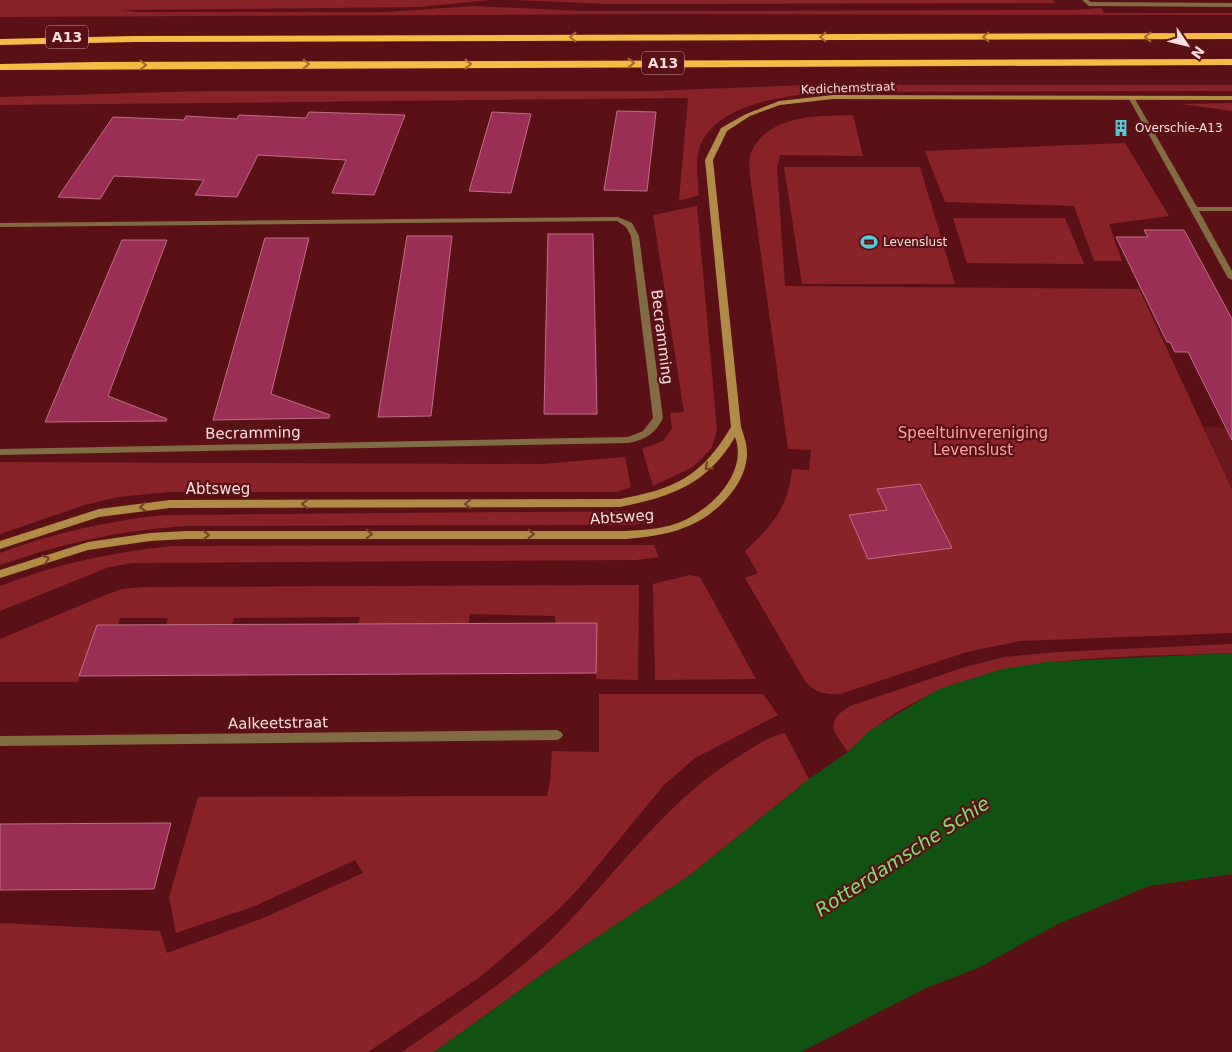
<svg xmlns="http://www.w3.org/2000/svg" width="1232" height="1052" viewBox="0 0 1232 1052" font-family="'DejaVu Sans',sans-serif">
<rect width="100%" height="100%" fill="#5a1116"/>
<path fill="#6a181c" d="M1204,427l28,1v61z"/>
<path fill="#892328" d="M0,0h491l-72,7 -296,3 14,2h250l87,-6 107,5 493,-1 27,-2 3,5h128v2l-580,-1 -652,3z
M515,0h538l2,3 -447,1z
M807,85h425v6l-398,1c-41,2 -120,10 -135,57 -4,15 -1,31 0,46l-20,6 9,-103 -688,7v-8l204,-6h446z
M1232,103v8l-51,-7z
M853,115l10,41 -83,-1 -3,12 8,119 354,3 93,200v144l-212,8 -53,11 -127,42c-15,1 -26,-2 -35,-13l-60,-103 13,-5 -13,-22c28,-26 43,-43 47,-82l17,1 2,-20 -23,-1 -38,-273c0,-7 -2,-17 1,-23 17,-39 67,-37 102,-38z
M1125,143l44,73 -60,8 13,37h-28l-20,-55 -129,-4 -20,-51z
M784,167h136l35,117h-153z
M697,206l20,224 -6,19 -18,18 -40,19 -11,-37 21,-8 9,-12 -2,-16 14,-1 -31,-197z
M953,218h112l19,46 -117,-1z
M625,457l6,30 -14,5h-447l-52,5 -33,8 -85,29v-72l543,2z
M643,511l3,12 -15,2 -443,1c-68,4 -124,17 -188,39v-12c53,-20 107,-32 163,-38z
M654,545l5,12 -23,3 -504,3 -23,4 -109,44v-25c56,-22 112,-34 172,-40z
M690,575l10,2 56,102 -101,1 -2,-96z
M639,585l-1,95 -42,-1v-56h-41v-7l-85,-2 -1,10h-111l2,-7 -126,1 -2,7h-66l2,-7h-48l-2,7 -39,51 -1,6h-78v-43l103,-43 19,-7 22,-2z
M1232,644v9c-134,6 -282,-5 -384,99 -15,-21 -24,-30 2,-46l115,-39 39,-10 52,-5z
M599,694h164l15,21 -83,43 -31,27 -84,102 -21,22 -79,68 -112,75h-368v-129l160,8 7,22 94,-34 102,-46 -8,-13 -100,46 -79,27 -7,-36 29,-100 349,-1 3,-15 2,-30 47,1z
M785,733l24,46 -119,96 -139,93 -117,84h-32c52,-37 109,-72 154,-117 61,-62 110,-135 185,-180 14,-9 27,-18 44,-22z"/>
<path fill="#115311" d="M1232,653v221l-83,12 -91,38 -80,44 -52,20 -125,64h-367l117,-84 139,-93 119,-96 39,-27 21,-21 70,-42 63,-20 44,-7z"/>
<path fill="#9a2e54" stroke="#c17086" d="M617,111l39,1 -9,79 -43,-1z
M309,112l96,3 -31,80 -42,-2 14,-33 -88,-5 -21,42 -42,-2 9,-15 -90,-4 -14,23 -42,-2 55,-80 71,3 2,-4 51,3 2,-4 67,3z
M492,112l39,2 -20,79 -42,-2z
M1144,230h40l48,89v121l-44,-88h-13l-5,-10h-3l-51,-105h32z
M548,234h45l4,180h-53z
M407,236h45l-21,180 -53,1z
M265,238h44l-38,156 59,21 -1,3 -116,2z
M122,240h45l-59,156 59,23 -1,2 -121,1z
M920,484l32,64 -84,11 -19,-44 38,-5 -10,-21z
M597,623l-1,50 -517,3 18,-51z
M171,823l-17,66 -154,1v-66z"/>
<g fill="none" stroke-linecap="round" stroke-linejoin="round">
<path fill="#826c42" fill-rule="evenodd" d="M1082,0h6l3,2 141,1v4l-143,-1z
M1132,97l3,2 62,108h35v4h-33l33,60v9l-4,-2 -99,-179z
M618,217l14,6 7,13 24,182c-8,16 -18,22 -35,25l-628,12v-6l628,-12 15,-6 10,-13 -22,-182 -5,-9 -9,-6 -617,6v-4z
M557,730l4,2 2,3 -2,3 -4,2 -557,6v-10z"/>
<path fill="#b08d46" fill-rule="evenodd" d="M833,95l399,1v4l-399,-1 -53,6 -30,11 -23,15 -14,29 28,267c3,9 6,17 6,26 0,32 -32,63 -61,74 -19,8 -40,10 -60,12h-440l-36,2 -62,9 -88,28v-8l88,-28 62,-9 36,-2h440c16,-1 34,-2 49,-7 33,-11 74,-50 60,-87 -27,47 -64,60 -115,70l-450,1 -71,9 -99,32v-8l99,-32 71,-9 450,-1c55,-10 82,-23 111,-72l-26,-267 16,-32 25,-14 33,-13z"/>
<path fill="#f4bc45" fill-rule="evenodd" d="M1232,33v6l-1098,3 -134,3v-6l134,-3z
M1232,59v6l-1232,5v-6l95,-2z"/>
</g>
<defs><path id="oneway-chevron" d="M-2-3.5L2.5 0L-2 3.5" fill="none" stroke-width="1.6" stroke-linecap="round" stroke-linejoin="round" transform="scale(1.25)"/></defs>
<g stroke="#a7662e">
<use href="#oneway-chevron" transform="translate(573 37) rotate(180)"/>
<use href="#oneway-chevron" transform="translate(823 37) rotate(180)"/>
<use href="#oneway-chevron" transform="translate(986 37) rotate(180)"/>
<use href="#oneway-chevron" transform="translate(1148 37) rotate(180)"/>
<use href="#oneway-chevron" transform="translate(631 63)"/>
<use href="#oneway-chevron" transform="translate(306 64)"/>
<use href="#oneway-chevron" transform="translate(468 64)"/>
<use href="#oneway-chevron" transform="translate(143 65)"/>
</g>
<g stroke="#783c27">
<use href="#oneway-chevron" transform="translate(708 467) rotate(138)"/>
<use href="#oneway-chevron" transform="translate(305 504) rotate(180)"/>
<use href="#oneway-chevron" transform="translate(468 504) rotate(180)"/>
<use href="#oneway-chevron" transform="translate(143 507) rotate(174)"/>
<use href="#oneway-chevron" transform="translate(369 534)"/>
<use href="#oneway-chevron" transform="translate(531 534)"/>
<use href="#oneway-chevron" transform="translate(206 535)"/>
<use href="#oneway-chevron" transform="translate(46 559) rotate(-19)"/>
</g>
<defs>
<g id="building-bare" transform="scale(1.35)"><path d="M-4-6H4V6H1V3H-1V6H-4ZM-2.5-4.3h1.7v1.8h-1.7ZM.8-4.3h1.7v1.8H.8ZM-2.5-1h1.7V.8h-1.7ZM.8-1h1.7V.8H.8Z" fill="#52ccd6" stroke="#5a1116" stroke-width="2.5" paint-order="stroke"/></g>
<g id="stadium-bare" transform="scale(1.35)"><path d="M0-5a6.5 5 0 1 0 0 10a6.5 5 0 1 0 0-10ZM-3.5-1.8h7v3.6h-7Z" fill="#52ccd6" stroke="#5a1116" stroke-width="2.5" paint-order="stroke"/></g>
</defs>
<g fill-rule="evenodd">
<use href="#building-bare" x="1121" y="128"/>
<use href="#stadium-bare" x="869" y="242"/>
</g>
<g text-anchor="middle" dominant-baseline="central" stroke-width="4.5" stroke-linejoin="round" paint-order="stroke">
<g font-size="12" fill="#fce0de" stroke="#5a1116">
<text transform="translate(848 88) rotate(-2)">Kedichemstraat</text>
</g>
<g font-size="12" fill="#fce0de" stroke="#5a1116" text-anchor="start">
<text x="1135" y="128">Overschie-A13</text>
<text x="883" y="242">Levenslust</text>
</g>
<g fill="#5a1116" stroke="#cba2a2" stroke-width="1">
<rect x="46" y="25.5" width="42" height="23" rx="4"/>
<rect x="642" y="51.5" width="42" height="23" rx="4"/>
</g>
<g font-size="14" font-weight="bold" fill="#fce0de">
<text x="67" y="37">A13</text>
<text x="663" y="63">A13</text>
</g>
<g font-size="15" fill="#fce0de" stroke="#5a1116">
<text transform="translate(662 337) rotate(83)">Becramming</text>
<text transform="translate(253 433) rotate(-1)">Becramming</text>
<text x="218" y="489">Abtsweg</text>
<text transform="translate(622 517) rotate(-4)">Abtsweg</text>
<text transform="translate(278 723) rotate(-1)">Aalkeetstraat</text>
</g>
<g font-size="15" fill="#fda5a0" stroke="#5a1116">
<text x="973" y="433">Speeltuinvereniging<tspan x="973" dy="17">Levenslust</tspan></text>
</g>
<g font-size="19" font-style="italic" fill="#7be276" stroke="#5a1116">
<text transform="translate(902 856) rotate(-33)">Rotterdamsche Schie</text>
</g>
</g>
<g transform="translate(1187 45) rotate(125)" stroke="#5a1116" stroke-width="4" paint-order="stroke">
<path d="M0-4L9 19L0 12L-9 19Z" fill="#fce0de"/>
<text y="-8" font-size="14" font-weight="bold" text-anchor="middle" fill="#fce0de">N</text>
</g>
</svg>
